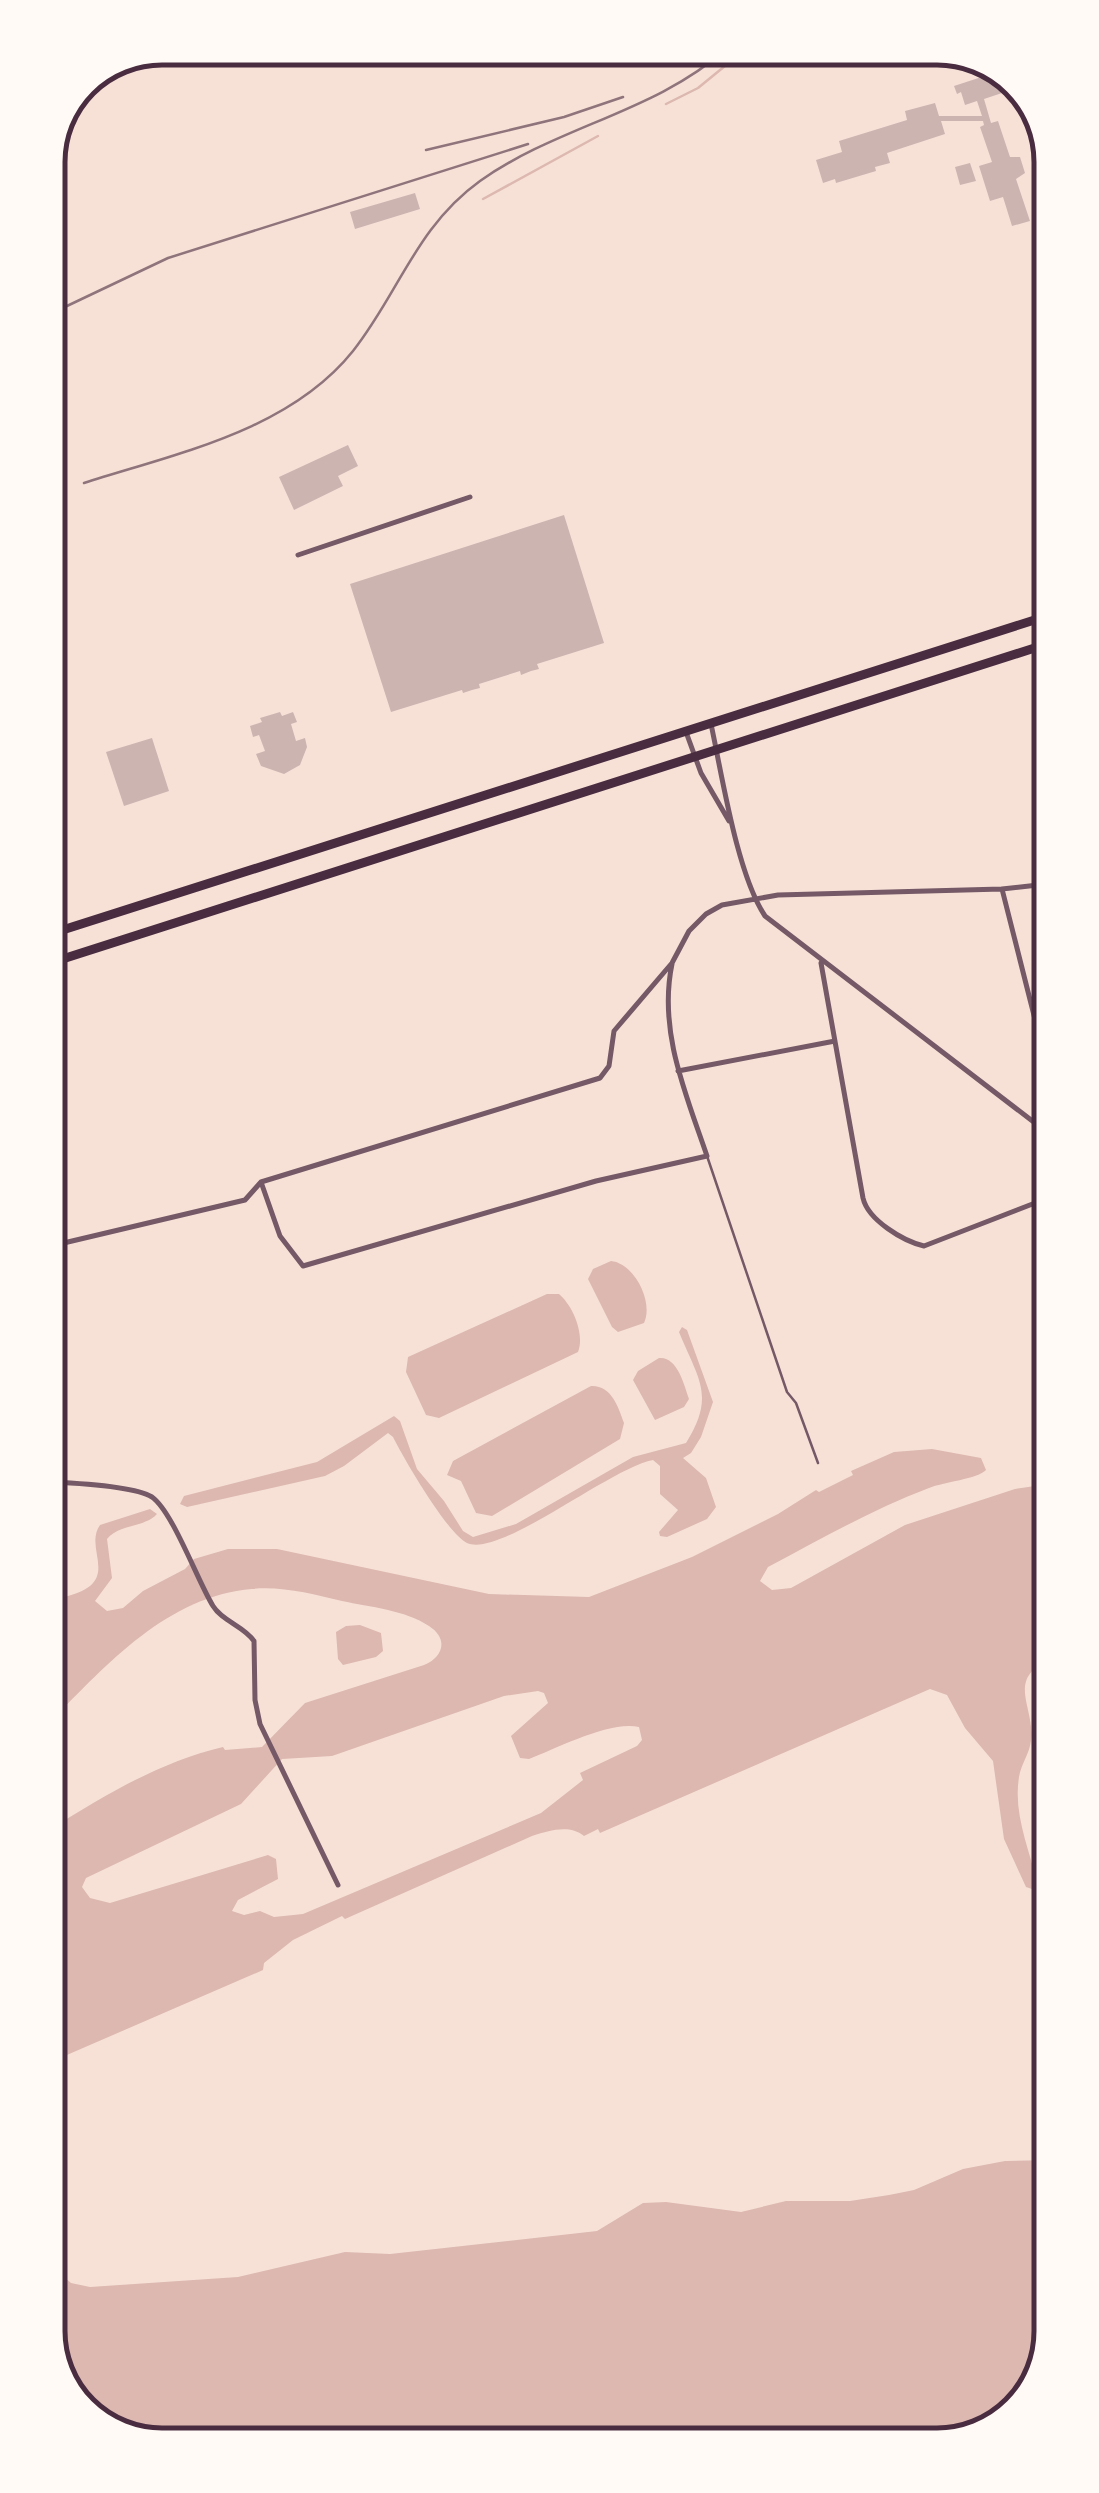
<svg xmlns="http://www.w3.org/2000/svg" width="1099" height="2493" viewBox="0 0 1099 2493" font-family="'DM Sans',sans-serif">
<rect width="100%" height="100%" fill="#f7e1d7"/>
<path fill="#dcb8b0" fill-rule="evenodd" d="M611,1261c23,2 43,41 33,62l-26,9 -6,-5 -24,-48 5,-10z
M547,1294h12c14,12 26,40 19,58l-139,66 -13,-3 -20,-43 2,-15z
M682,1327l5,3 26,72 -12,35 -10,16 -8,5 23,20 10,29 -9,12 -40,18 -7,-1 -1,-4 19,-22 -18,-16v-28l-7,-6c-43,8 -153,98 -186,83 -20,-10 -63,-84 -74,-106l-5,-4 -44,33 -19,10 -138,31 -7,-3 4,-8 133,-34 77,-46 6,5 17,48 27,32 19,30 10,6 43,-13 117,-67 53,-14c30,-48 12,-64 -7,-111z
M659,1358c18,-2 25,26 30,41l-5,8 -29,13 -22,-40 5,-9z
M591,1386c20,-1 27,20 33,37l-4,16 -128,77 -16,-3 -15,-32 -14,-6 6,-14z
M932,1449l49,9 5,12c-8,9 -43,12 -57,18 -56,21 -108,51 -161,79l-8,14 12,9 19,-2 114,-63 110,-36 34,-5 1,175c-45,21 -15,47 -19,81 -1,13 -10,24 -12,37 -6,37 10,70 18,106l-5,6 -6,-2 -22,-48 -11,-78 -28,-33 -18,-33 -17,-6 -330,144 -2,-4 -14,7c-15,-12 -35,-5 -52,0l-187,83 -3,-3 -49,24 -29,23 -1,7 -210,91 -1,-233c55,-34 108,-66 171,-81l2,3 37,-3 43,-44 119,-38c19,-8 25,-26 5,-39 -24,-16 -59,-19 -87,-25 -30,-7 -60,-15 -90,-12 -84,7 -145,75 -200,131v-119c11,-4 28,-7 38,-15 20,-17 -4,-41 10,-61l50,-16 7,5c-13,14 -38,10 -50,25l5,39 -17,23 12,10 16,-3 20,-17 42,-22 9,-10 34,-10h49l212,45 100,3 103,-40 86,-43 38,-24 3,2 34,-17 -2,-4 43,-19zM538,1691l6,2 4,10 -37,33 9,22 9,1c28,-11 82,-39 110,-32l3,13 -5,6 -57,27 3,7 -42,33 -238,101 -29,3 -14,-6 -16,4 -12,-4 6,-11 40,-21 -2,-20 -8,-4 -158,48 -20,-5 -8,-11 4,-9 155,-74 41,-45 50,-3 172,-60z
M360,1625l21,8 2,18 -7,6 -33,8 -5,-6 -2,-27 10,-6z
M1051,2160v172l-23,68 -54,39 -820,6 -61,-23 -39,-54 -1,-101 18,16 19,4 148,-10 107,-25 45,2 207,-23 46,-28 23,-1 75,10 45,-11h64l39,-6 25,-5 49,-21 42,-8z"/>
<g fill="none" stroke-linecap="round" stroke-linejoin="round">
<path stroke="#dcb8b0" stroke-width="2.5" d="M666,104l32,-16 49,-40
M483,199l115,-63"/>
</g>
<path fill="#ccb4b1" d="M1003,70l17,23 -10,3 -2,-5 -24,8 7,24 7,-2 12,36h10l5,16 -9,6 14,42 -18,5 -9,-29 -13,4 -11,-35 13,-4 -12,-35 4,-2 -1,-4h-42l4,13 -58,19 3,10 -15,4 1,4 -40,12 -1,-4 -12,4 -7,-23 26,-8 -3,-11 68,-21 -2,-9 30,-8 4,13h43l-5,-15 -12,4 -4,-13 -4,2 -3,-8z
M970,163l6,18 -16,4 -5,-18z
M415,193l5,16 -65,20 -5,-17z
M348,445l10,21 -20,10 5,10 -49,24 -15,-33z
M564,515l40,128 -67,21 2,5 -8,2 -10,4 -1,-4 -41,13 1,4 -8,2 -9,3 -1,-3 -71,22 -41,-128z
M280,712l2,4 11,-4 4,10 -6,2 5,17 9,-3 2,9 -7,18 -16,9 -23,-8 -5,-12 9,-3 -6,-16 -6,2 -3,-11 12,-4 -2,-4z
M152,738l17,53 -45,15 -18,-54z"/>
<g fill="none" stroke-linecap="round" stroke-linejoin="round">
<path stroke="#755966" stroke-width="2.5" d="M707,1156l80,236 9,11 22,60"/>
<path stroke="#755966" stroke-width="5" d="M298,555l172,-58
M711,724c11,51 26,150 54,192l283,217
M686,732l15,41 28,48
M1002,889l39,154 7,5
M821,963l42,235c5,22 40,43 61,48l124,-48
M678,1071l157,-30
M261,1182l19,54 23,30 293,-85 111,-25c-21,-62 -49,-125 -35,-192
M51,1246l194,-46 16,-18 339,-104 9,-12 5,-35 58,-68 17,-32 17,-17 16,-9 56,-10 224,-6 45,-5
M51,1482c23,1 83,4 101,15 21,15 46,85 61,109 9,15 31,20 41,35l1,59 5,24 78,161"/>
<path stroke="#4a2c40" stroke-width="9" d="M50,934l997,-318
M50,963l997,-319"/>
<path stroke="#8f747c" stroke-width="2.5" d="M426,150l138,-33 59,-20
M48,315l120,-57 360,-114
M84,483c93,-30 205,-52 269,-132 46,-58 63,-124 127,-170 77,-55 177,-69 247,-133"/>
</g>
<path d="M0 0H1099V2493H0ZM162 65H937A97 97 0 0 1 1034 162V2331A97 97 0 0 1 937 2428H162A97 97 0 0 1 65 2331V162A97 97 0 0 1 162 65Z" fill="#fffaf5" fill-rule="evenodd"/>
<path fill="none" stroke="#4a2c40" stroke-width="5" d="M162 65H937A97 97 0 0 1 1034 162V2331A97 97 0 0 1 937 2428H162A97 97 0 0 1 65 2331V162A97 97 0 0 1 162 65Z"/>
</svg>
